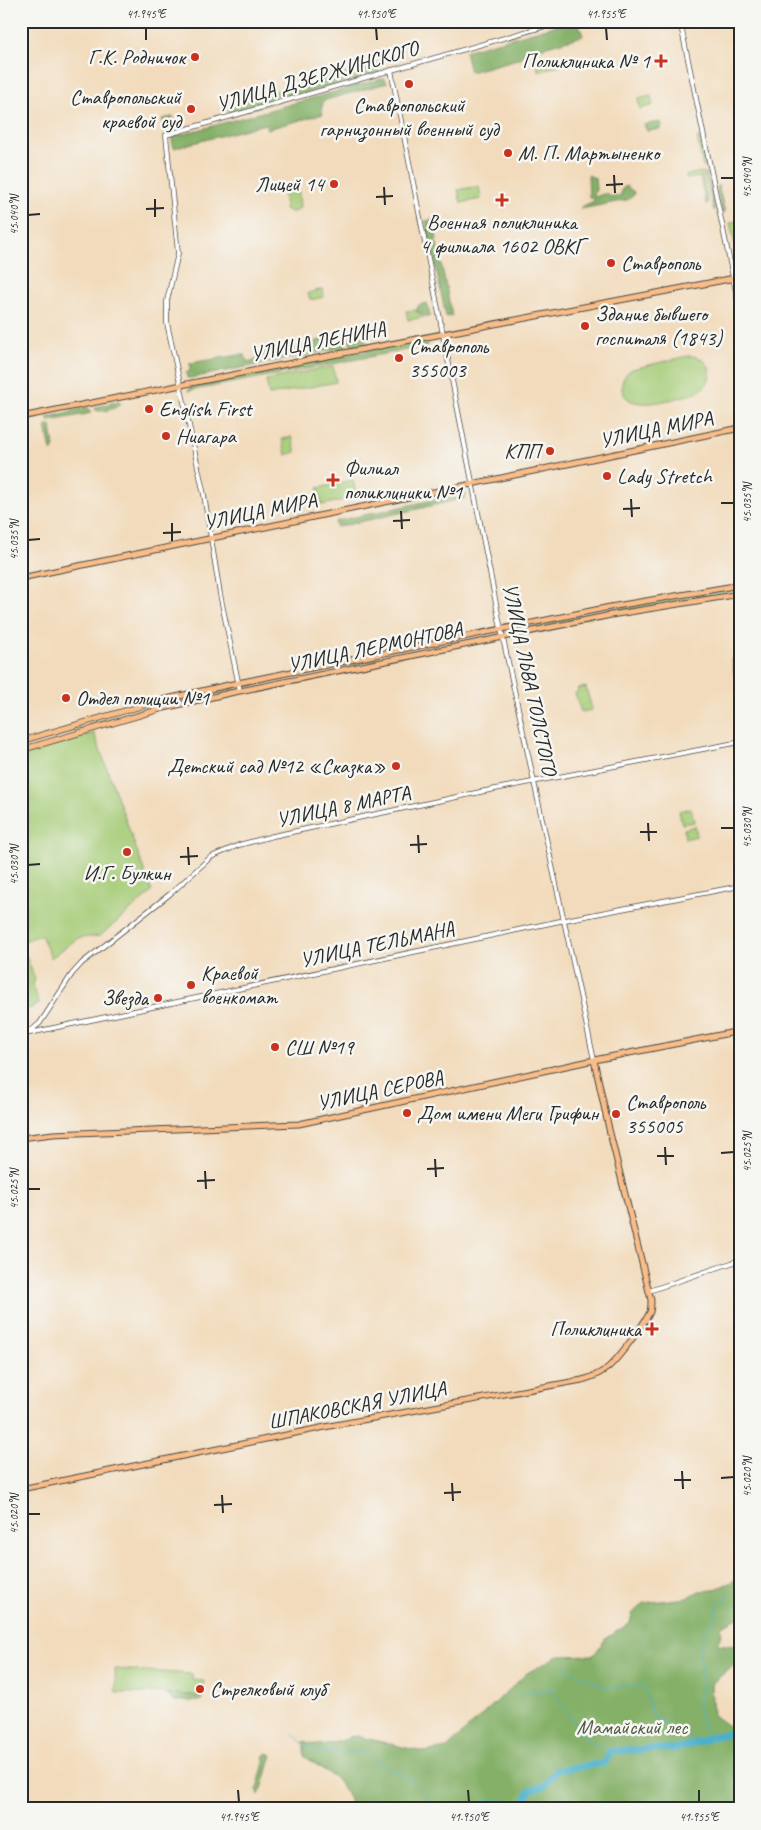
<svg xmlns="http://www.w3.org/2000/svg" width="761" height="1830" viewBox="0 0 761 1830" font-family="Caveat,sans-serif">
<rect width="100%" height="100%" fill="#f6f6f2"/>
<filter id="ink" filterUnits="userSpaceOnUse"><feTurbulence type="fractalNoise" baseFrequency=".02" numOctaves="2"/><feDisplacementMap in="SourceGraphic" scale="10" xChannelSelector="R" yChannelSelector="G"/><feConvolveMatrix kernelMatrix="1 2 1 2 8 2 1 2 1" color-interpolation-filters="sRGB"/></filter>
<filter id="wash" filterUnits="userSpaceOnUse"><feTurbulence type="fractalNoise" baseFrequency=".0096" numOctaves="4" result="noise"/><feDisplacementMap in="SourceGraphic" scale="20" xChannelSelector="R" yChannelSelector="G"/><feGaussianBlur stdDeviation="1.12" result="paint"/><feColorMatrix in="noise" values="0 0 0 0 0 0 0 0 0 0 0 0 0 0 0 0 0 1.4 0 .05"/><feComposite in="paint" operator="in"/></filter>
<g filter="url(#wash)">
<rect width="100%" height="100%" fill="#f2dbbc"/>
<path fill="#a6cc77" stroke="#687c51" d="M558,59l2,6 -22,6 -1,-7z
M651,96l2,9 -13,4 -2,-10z
M697,138h3l6,25 -1,4h-2z
M702,172l6,30 -2,3 -6,-28 -13,2 -1,-4z
M704,172l3,1 8,37 -1,1z
M293,184l5,2 2,21 -3,4 -6,1 -6,-3 -2,-21 4,-3z
M479,186l2,13 -20,4 -3,-13z
M740,220v24l-5,1 -5,-22z
M323,289l1,8 -14,3 -2,-7z
M414,310l10,7 -16,3 -2,-9z
M688,356c25,-1 30,26 8,37 -17,4 -69,23 -74,-4 -1,-9 3,-15 10,-20z
M333,366l3,16 -67,13 -3,-15z
M292,437l4,15 -10,3 -4,-16z
M353,480l4,17 -35,8 -4,-17z
M740,588v3l-130,22 -103,21 -1,-2 104,-22z
M498,634v2l-254,51v-2z
M740,658v19l-5,1 -3,-19z
M235,687v2l-71,16 -75,22 -1,-3 75,-21z
M586,687l6,23 -11,2 -6,-19 3,-1 -1,-3z
M81,727v2l-60,18v-3z
M94,733l58,159 -52,44 -22,2 -27,20 -10,-23 -20,7 14,37 -2,6 6,19 -18,9v-259z
M691,808l3,14 -12,2 -3,-13z
M695,826l2,10 -12,3 -1,-10z
M115,1669l77,5v6l12,1 -2,15 -39,-3h-47z"/>
<path fill="#84b068" stroke="#586e4a" d="M572,21h6l5,15 -58,16 -4,6 -51,14 -5,-21z
M376,62l3,11 -149,42 -3,-10 115,-33 1,2 26,-7 -1,-3z
M381,79h4l2,4 -65,18 1,5 -2,1 2,7 -56,15 -2,-5 -91,24 -2,-7 1,-4z
M172,117h1l3,10 -10,3 -4,-11z
M661,122l1,3 -1,4 -14,2 -3,-6 2,-1z
M588,175l7,3 1,12 -2,5 1,2 8,-3h6l1,3 11,-2 1,-6 4,-3 8,6v3l-7,5 -46,9v-2l13,-6 -1,-3 -4,-1z
M718,185l7,27 -2,3 -6,-23z
M433,219l4,21 -7,2 -4,-21z
M437,243l15,73 -6,1 -15,-73z
M427,303l3,13 -3,1 -11,-7 3,-5z
M364,336l3,1 -2,7 -14,2 -2,-7z
M333,337l2,2 7,-1 4,2v7l-155,31h-4l-1,-5 4,-2v-8l49,-8h6l2,6 4,1 11,-5 5,-8h5l2,3z
M423,339l6,1 -2,6 -239,45 3,-4z
M118,401l2,1v3c-7,4 -17,8 -25,5l1,-3z
M88,407l3,6 -4,1 -38,7 -2,-1 1,-3z
M48,425l3,1 3,22 -1,3h-2l-5,-25z
M465,493h1v5l-129,29 -2,-4 2,-2z
M740,1573v44l-20,10 2,6 -5,11 18,2 5,3v11l-29,24 2,31 15,11 12,2v81h-389l-4,-16 -13,-16 -30,-21v-15c15,7 28,2 43,-2l1,-2 9,-1 67,16 23,-4 80,-75 31,-17 36,-1 12,-17 24,-15 2,-9 11,-11 44,-5 12,-7 14,-1 21,-9z
M168,1693l31,3 4,3 -3,2h-27l-7,-7z
M268,1753l4,2 -10,34 -1,1 -2,5 -2,-6 8,-30 -1,-2 1,-3z
M62,1795l8,1 5,13h-54v-4z"/>
<g fill="none" stroke-linecap="round" stroke-linejoin="round">
<path stroke="#4bb0ca" stroke-width="1" d="M564,1668l42,19 37,-2 10,31 45,26
M520,1696l30,-8 36,51 24,12
M293,1733l11,12 15,6 43,2 51,28 24,28
M708,1739l-3,-5 -8,-30 6,-18 -4,-32 6,-25 10,-9 2,-14 8,-5 3,-10"/>
<path stroke="#4bb0ca" stroke-width="7" d="M473,1809l16,-6 34,2 7,-15 14,-4 13,-16 48,-7 5,-12 70,-3 36,-12 24,-4"/>
</g>
</g>
<g filter="url(#ink)">
<g fill="none" stroke-linecap="round" stroke-linejoin="round">
<g stroke="#494541" stroke-width="5.5">
<path id="minor" d="M680,21l60,290
M391,70l110,559 93,431
M240,691l-20,-97 -16,-99 -37,-172v-22l11,-48 -12,-118 397,-114
M21,1033l12,-4 7,-6 32,-49 10,-11 88,-69 41,-37 28,-12 34,-9 212,-45 255,-49
M25,1034l540,-114 175,-34
M649,1291l91,-31"/>
</g>
<g stroke="#494541" stroke-width="7">
<path id="major" d="M21,417l286,-57 433,-83
M21,578l719,-150
M21,741l141,-41 66,-15 382,-78 130,-22
M21,750l143,-42 66,-15 381,-78 129,-21
M21,1138l32,-4 246,-10 295,-64 146,-29
M21,1489l314,-64 247,-45c8,-2 17,-6 24,-11 11,-8 38,-45 44,-57 1,-4 1,-8 1,-12l-42,-171 -15,-69"/>
</g>
<use href="#minor" stroke="#fff" stroke-width="4"/>
<use href="#major" stroke="#f8bd88" stroke-width="5"/>
</g>
</g>
<path fill="none" stroke="#2b2b2b" stroke-width="2" d="M146,28v12M376,28l1,12M606,28l1,12M614,175l1,18M721,178h13M606,185l17,-1M384,187l1,18M376,197l17,-1M155,199v18M146,209l18,-1M28,215l12,-1M631,499l1,18M721,503h13M623,509l17,-1M401,511l1,18M393,521l17,-1M172,523v18M163,533l18,-1M28,540l12,-1M648,823l1,18M721,828h13M640,832h17M418,835l1,18M410,845l17,-1M188,847l1,18M180,857l18,-1M28,865l12,-1M665,1147l1,18M721,1153l13,-1M657,1156h17M435,1159l1,18M427,1169l17,-1M205,1171l1,18M197,1181l18,-1M28,1189h12M682,1471l1,18M721,1478l13,-1M674,1480h17M452,1483l1,18M444,1493l17,-1M222,1495l1,18M214,1505l18,-1M28,1514h12M238,1790l1,12M468,1790l1,12M699,1790v12"/>
<g fill="#c8321e" stroke="#f6f6f2" stroke-width="2">
<circle cx="195" cy="57" r="5"/>
<path d="M658.5 53.5h5v5h5v5h-5v5h-5v-5h-5v-5h5z"/>
<circle cx="409" cy="84" r="5"/>
<circle cx="191" cy="109" r="5"/>
<circle cx="508" cy="153" r="5"/>
<circle cx="334" cy="184" r="5"/>
<path d="M499.5 192.5h5v5h5v5h-5v5h-5v-5h-5v-5h5z"/>
<circle cx="611" cy="263" r="5"/>
<circle cx="585" cy="326" r="5"/>
<circle cx="399" cy="358" r="5"/>
<circle cx="149" cy="409" r="5"/>
<circle cx="166" cy="436" r="5"/>
<circle cx="550" cy="451" r="5"/>
<circle cx="607" cy="476" r="5"/>
<path d="M330.5 472.5h5v5h5v5h-5v5h-5v-5h-5v-5h5z"/>
<circle cx="66" cy="698" r="5"/>
<circle cx="396" cy="766" r="5"/>
<circle cx="127" cy="852" r="5"/>
<circle cx="191" cy="985" r="5"/>
<circle cx="158" cy="998" r="5"/>
<circle cx="275" cy="1047" r="5"/>
<circle cx="407" cy="1113" r="5"/>
<circle cx="616" cy="1114" r="5"/>
<path d="M649.5 1321.5h5v5h5v5h-5v5h-5v-5h-5v-5h5z"/>
<circle cx="200" cy="1689" r="5"/>
</g>
<g text-anchor="middle" dominant-baseline="central" stroke-width="5" stroke-linejoin="round" paint-order="stroke">
<g font-size="21" fill="#2b2b2b" stroke="#f6f6f2" text-anchor="start">
<text x="185" y="57" text-anchor="end">Г.К. Родничок</text>
<text x="650" y="61" text-anchor="end">Поликлиника № 1</text>
<text x="181" y="97" text-anchor="end">Ставропольский<tspan x="181" dy="24">краевой суд</tspan></text>
<text x="409" y="105" text-anchor="middle">Ставропольский<tspan x="409" dy="24">гарнизонный военный суд</tspan></text>
<text x="518" y="153">М. П. Мартыненко</text>
<text x="324" y="184" text-anchor="end">Лицей 14</text>
<text x="502" y="222" text-anchor="middle">Военная поликлиника<tspan x="502" dy="24">4 филиала 1602 ОВКГ</tspan></text>
<text x="621" y="263">Ставрополь</text>
<text x="595" y="314">Здание бывшего<tspan x="595" dy="24">госпиталя (1843)</tspan></text>
<text x="409" y="346">Ставрополь<tspan x="409" dy="24">355003</tspan></text>
<text x="159" y="409">English First</text>
<text x="176" y="436">Ниагара</text>
<text x="540" y="451" text-anchor="end">КПП</text>
<text x="344" y="468">Филиал<tspan x="344" dy="24">поликлиники №1</tspan></text>
<text x="617" y="476">Lady Stretch</text>
<text x="76" y="698">Отдел полиции №1</text>
<text x="386" y="766" text-anchor="end">Детский сад №12 «Сказка»</text>
<text x="127" y="873" text-anchor="middle">И.Г. Булкин</text>
<text x="201" y="973">Краевой<tspan x="201" dy="24">военкомат</tspan></text>
<text x="148" y="998" text-anchor="end">Звезда</text>
<text x="285" y="1047">СШ №19</text>
<text x="626" y="1102">Ставрополь<tspan x="626" dy="24">355005</tspan></text>
<text x="417" y="1113">Дом имени Меги Грифин</text>
<text x="641" y="1329" text-anchor="end">Поликлиника</text>
<text x="210" y="1689">Стрелковый клуб</text>
</g>
<g font-size="21" fill="#2b2b2b" stroke="#f6f6f2">
<text transform="translate(317 76) rotate(-16)">УЛИЦА ДЗЕРЖИНСКОГО</text>
<text transform="translate(318 341) rotate(-11)">УЛИЦА ЛЕНИНА</text>
<text transform="translate(656 429) rotate(-12)">УЛИЦА МИРА</text>
<text transform="translate(260 511) rotate(-12)">УЛИЦА МИРА</text>
<text transform="translate(375 647) rotate(-12)">УЛИЦА ЛЕРМОНТОВА</text>
<text transform="translate(530 679) rotate(78)">УЛИЦА ЛЬВА ТОЛСТОГО</text>
<text transform="translate(343 806) rotate(-12)">УЛИЦА 8 МАРТА</text>
<text transform="translate(377 944) rotate(-12)">УЛИЦА ТЕЛЬМАНА</text>
<text transform="translate(380 1090) rotate(-12)">УЛИЦА СЕРОВА</text>
<text transform="translate(357 1405) rotate(-11)">ШПАКОВСКАЯ УЛИЦА</text>
</g>
<g font-size="21" fill="#505b42" stroke="#f6f6f2">
<text x="632" y="1727">Мамайский лес</text>
</g>
</g>
<rect width="761" height="1830" fill="none" stroke="#f6f6f2" stroke-width="55"/>
<rect x="28" y="28" width="706" height="1774" fill="none" stroke="#2b2b2b" stroke-width="2"/>
<g font-size="12" text-anchor="middle" fill="#2b2b2b">
<text x="146" y="18">41.945°E</text>
<text x="376" y="18">41.950°E</text>
<text x="606" y="18">41.955°E</text>
<text transform="translate(747 178) rotate(-90)" y="4">45.040°N</text>
<text transform="translate(14 215) rotate(-90)" y="4">45.040°N</text>
<text transform="translate(747 503) rotate(-90)" y="4">45.035°N</text>
<text transform="translate(14 540) rotate(-90)" y="4">45.035°N</text>
<text transform="translate(747 828) rotate(-90)" y="4">45.030°N</text>
<text transform="translate(14 865) rotate(-90)" y="4">45.030°N</text>
<text transform="translate(747 1152) rotate(-90)" y="4">45.025°N</text>
<text transform="translate(14 1189) rotate(-90)" y="4">45.025°N</text>
<text transform="translate(747 1477) rotate(-90)" y="4">45.020°N</text>
<text transform="translate(14 1514) rotate(-90)" y="4">45.020°N</text>
<text x="239" y="1821">41.945°E</text>
<text x="469" y="1821">41.950°E</text>
<text x="699" y="1821">41.955°E</text>
</g>
</svg>
